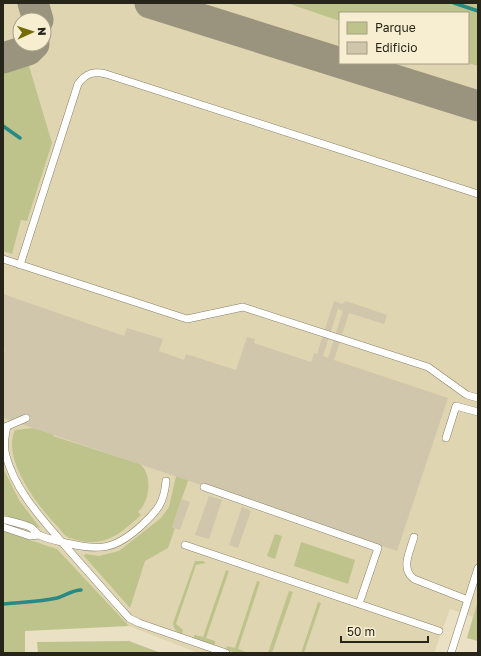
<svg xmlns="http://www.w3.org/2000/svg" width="481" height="656" viewBox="0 0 481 656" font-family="'Golos Text',sans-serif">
<rect width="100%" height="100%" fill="#eae1c5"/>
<path fill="#e0d5b1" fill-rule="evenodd" d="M3,3h475v638l-11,-3 6,-21 -23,-8 -16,44h-236l-69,-27 -72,-77 -54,-18zM340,13h128v50h-128zM20,20h24v24h-24z"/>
<path fill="#bdc38b" d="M287,3h191v63l-10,-3v-50h-128v8z
M29,66l23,77 -25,78 -6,-1 -9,34 -9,-3v-183l5,-1z
M32,428l22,3 -1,5 87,28c13,11 10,37 -2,48l3,3c-23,21 -38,34 -71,23 -4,-1 -8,-6 -11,-10 -18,-18 -41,-49 -46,-74 -2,-8 -1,-17 2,-24z
M3,468l16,32 21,28 -37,-13z
M176,476l13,2 -17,49 3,1 -7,20 -23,13 -15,47 -46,-52 1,-2 14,2 20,-5 42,-33 8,-11z
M3,531l54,18 72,77 -104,5v22h-22z
M275,534l7,2 -7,23 -8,-3z
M301,542l54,18 -7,24 -54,-18z
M195,561h8l3,2 -10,2 -20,59 7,6 -1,4c-5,-1 -9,-6 -9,-11z
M226,570l3,1 -23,67 9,3v3l-2,1 -19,-7v-2l1,-1 8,2z
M257,581l3,1 -22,67 8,3v1h-10l-10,-4 1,-3 8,2z
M289,591l4,1 -21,61h-4z
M478,601v40l-11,-3z
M318,602l3,1 -17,50h-3z
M129,641l32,12h-123l-1,-11z"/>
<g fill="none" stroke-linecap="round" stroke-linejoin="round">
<path stroke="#278a87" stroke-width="3.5" d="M454,3l24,8
M3,126l17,12
M3,604c18,-2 36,-2 54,-6 8,-2 15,-8 24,-8"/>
<path stroke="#9a947e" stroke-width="31" d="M33,3l5,17
M150,3l328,103
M3,58l25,-8 6,-6"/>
</g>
<path fill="#cfc6ab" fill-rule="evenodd" d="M3,294l121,42 3,-8 36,11 -4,12 25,9 2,-6 50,16 11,-33 8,2 -1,4 57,19 3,-9 3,1 17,-53 8,3 4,-3 41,14 -3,9 -35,-11 -15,47 114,38 -51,153 -394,-133v-63l2,-4 -2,-1zM338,309l5,2 -15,47 -5,-2z
M209,496l13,4 -13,39 -14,-4z
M182,499l8,3 -10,28 -8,-3z
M242,507l9,4 -13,37 -9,-3z"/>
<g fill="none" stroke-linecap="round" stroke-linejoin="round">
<g stroke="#898066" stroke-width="8">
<path id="service" d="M3,259l184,60 56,-12 6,2 179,58 39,28 11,3
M20,265l58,-181c8,-11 16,-13 28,-10l372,120
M7,426c-2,10 -4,20 -1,30 8,30 29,55 48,77 25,29 50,57 75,85l10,5 87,30
M3,428l23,-10
M446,438l10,-32 22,6
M204,487l174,61 -19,56
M3,520h3c8,2 16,4 24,7 4,2 6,6 9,8 8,4 19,6 27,8 34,8 49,7 76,-18 16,-15 22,-22 24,-44
M3,527l27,9 9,-1
M414,537c-4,14 -14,32 0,42l54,21
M185,545l254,86
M451,653l27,-85"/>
</g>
<use href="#service" stroke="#fff" stroke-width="7"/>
</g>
<rect width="481" height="656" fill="none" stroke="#272419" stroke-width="8"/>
<rect x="339" y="12" width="130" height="52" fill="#f7eed1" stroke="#a49d87"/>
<rect x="347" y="22" width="20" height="12" fill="#bdc38b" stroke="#a49d87"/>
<text x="375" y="32" font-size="12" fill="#272419">Parque</text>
<rect x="347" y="42" width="20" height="12" fill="#cfc6ab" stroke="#a49d87"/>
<text x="375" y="52" font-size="12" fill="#272419">Edificio</text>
<g transform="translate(32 32) rotate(87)"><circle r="19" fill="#f7eed1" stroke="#a49d87"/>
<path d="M0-3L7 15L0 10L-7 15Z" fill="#726b06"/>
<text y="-6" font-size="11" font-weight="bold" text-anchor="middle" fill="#272419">N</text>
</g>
<path d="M341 636v6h87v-6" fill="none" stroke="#272419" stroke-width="2"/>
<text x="347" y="636" font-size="12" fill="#272419" stroke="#f7eed1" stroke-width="3" paint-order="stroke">50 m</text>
</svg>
